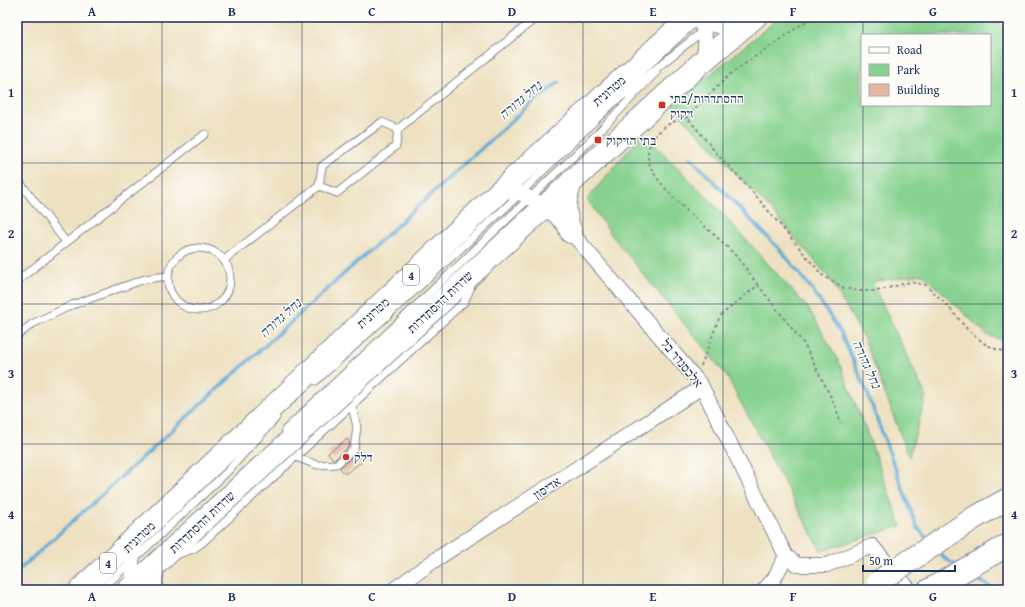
<svg xmlns="http://www.w3.org/2000/svg" width="1025" height="607" viewBox="0 0 1025 607" font-family="'Gentium Book Plus','Frank Ruhl Libre',serif">
<rect width="100%" height="100%" fill="#fdfcf7"/>
<filter id="ink" filterUnits="userSpaceOnUse"><feTurbulence type="fractalNoise" baseFrequency=".025" numOctaves="2"/><feDisplacementMap in="SourceGraphic" scale="8" xChannelSelector="R" yChannelSelector="G"/><feConvolveMatrix kernelMatrix="1 2 1 2 8 2 1 2 1" color-interpolation-filters="sRGB"/></filter>
<filter id="wash" filterUnits="userSpaceOnUse"><feTurbulence type="fractalNoise" baseFrequency=".012" numOctaves="4" result="noise"/><feDisplacementMap in="SourceGraphic" scale="16" xChannelSelector="R" yChannelSelector="G"/><feGaussianBlur stdDeviation="0.9" result="paint"/><feColorMatrix in="noise" values="0 0 0 0 0 0 0 0 0 0 0 0 0 0 0 0 0 1.4 0 .05"/><feComposite in="paint" operator="in"/></filter>
<g filter="url(#wash)">
<rect width="100%" height="100%" fill="#eee1c1"/>
<path fill="#87d28f" stroke="#518076" fill-rule="evenodd" d="M780,17h215l13,19v306l-21,-7 -64,-61 -51,8 54,114 -17,61 -45,-119 -34,-59 -57,-67 -101,-106zM862,35h128v70h-128z
M643,133l67,67 99,109 30,53 27,68 35,96 -80,25 -95,-176 -113,-138 -26,-38z"/>
<g fill="none" stroke-linecap="round" stroke-linejoin="round">
<path stroke="#5ba9d5" stroke-width="3.5" d="M690,157l93,96 28,35 29,43 25,56 52,140 12,14
M938,551l6,7 13,8
M17,572l512,-467 30,-23
M970,575l26,15"/>
</g>
<g id="blocks">
<path fill="#e6b59f" d="M347,439l3,4 -1,3 -14,13h-2l-5,-6z
M357,453l6,8 -18,13 -5,-6z"/>
</g>
</g>
<g filter="url(#ink)">
<use href="#blocks" fill-opacity="0" stroke="#848890" stroke-width="1"/>
<g fill="none" stroke-linecap="round" stroke-linejoin="round">
<g stroke="#848890" stroke-width="9">
<path id="service" d="M17,179l49,63
M319,186l18,7 59,-47 2,-17 139,-112
M168 279a31 31 0 1 1 62 0a31 31 0 1 1-62 0Z
M224,260l95,-74 3,-20 60,-44 16,7
M17,281l188,-147
M17,336l15,-12 40,-19 73,-26 23,-3
M316,381l189,-173 106,-103 93,-75
M285,430l309,-293 62,-65
M296,457l21,8 20,-1 17,-15 3,-22 -5,-21
M179,554l14,-5 9,-6 262,-241 6,-13 2,-7
M101,590l125,-117 50,-55"/>
</g>
<g stroke="#848890" stroke-width="16">
<path id="minor" d="M697,17c10,15 10,28 5,45
M699,17c13,11 28,11 44,9
M500,191h9l11,2 25,13 26,26 125,147 6,8 84,169 11,9h30l45,-19 38,44
M136,537c-3,16 -9,38 4,51
M156,590l-1,-8 3,-20
M393,590l42,-30 267,-173
M764,590l10,-11 12,-23"/>
</g>
<g stroke="#848890" stroke-width="24">
<path id="trunk" d="M571,232c-8,-19 -7,-31 0,-50
M80,590l420,-399 190,-174
M128,590l574,-528 53,-45"/>
</g>
<g stroke="#848890" stroke-width="24">
<path id="motorway" d="M974,518l34,-19
M929,590l79,-45"/>
</g>
<path stroke="#848890" stroke-width="2" stroke-dasharray="3 3" stroke-linecap="butt" d="M687,117l42,-42 83,-58
M758,285c-9,-12 -17,-24 -27,-34 -20,-22 -79,-64 -83,-93 -2,-12 9,-26 19,-33 6,-3 13,-6 20,-8l31,38 32,34 72,86 22,13 15,3h18l33,-9 16,3 21,20 20,24 18,15 13,6 10,1
M701,366l19,-50 38,-31 46,59 30,59 7,20"/>
<use href="#service" stroke="#fff" stroke-width="7"/>
<use href="#minor" stroke="#fff" stroke-width="14"/>
<use href="#trunk" stroke="#fff" stroke-width="22"/>
<use href="#motorway" stroke="#fff" stroke-width="22"/>
<g stroke="#848890" stroke-width="24" stroke-linecap="butt">
<path id="motorway-bridge" d="M878,582l96,-64"/>
</g>
<use href="#motorway-bridge" stroke="#fff" stroke-width="22"/>
</g>
</g>
<path fill="none" stroke="#1b2f5e" stroke-width="1" stroke-opacity="0.55" d="M162,17v573M302,17v573M442,17v573M583,17v573M723,17v573M863,17v18M863,105v485M17,163h991M17,304h991M17,444h991"/>
<g fill="#c8321e" stroke="#fdfcf7" stroke-width="1.5">
<rect x="658" y="101" width="8" height="8" rx="2"/>
<rect x="594" y="136" width="8" height="8" rx="2"/>
<circle cx="346" cy="457" r="4"/>
</g>
<g text-anchor="middle" dominant-baseline="central" stroke-width="3" stroke-linejoin="round" paint-order="stroke">
<g fill="#fdfcf7" stroke="#5f6c8c" stroke-width="1">
<rect x="403" y="265" width="16" height="20" rx="3"/>
<rect x="100" y="553" width="16" height="20" rx="3"/>
</g>
<g font-size="12" font-weight="bold" fill="#1b2f5e">
<text x="411" y="275">4</text>
<text x="108" y="563">4</text>
</g>
<g font-size="13" fill="#1b2f5e" stroke="#fdfcf7">
<text transform="translate(609 91) rotate(-41)">מטרונית</text>
<text transform="translate(440 302) rotate(-43)">שדרות ההסתדרות</text>
<text transform="translate(373 313) rotate(-42)">מטרונית</text>
<text transform="translate(682 363) rotate(51)">אלכסנדר בל</text>
<text transform="translate(547 488) rotate(-33)">אדיסון</text>
<text transform="translate(202 522) rotate(-43)">שדרות ההסתדרות</text>
<text transform="translate(139 537) rotate(-43)">מטרונית</text>
</g>
<g font-size="13" fill="#1b2f5e" stroke="#fdfcf7" text-anchor="start">
<text x="670" y="98">ההסתדרות/בתי<tspan x="670" dy="15">זיקוק</tspan></text>
<text x="606" y="140">בתי הזיקוק</text>
<text x="354" y="457">דלק</text>
</g>
<g font-size="14" font-style="italic" fill="#315a88" stroke="#fdfcf7">
<text transform="translate(520 100) rotate(-40)">נחל גדורה</text>
<text transform="translate(280 318) rotate(-42)">נחל גדורה</text>
<text transform="translate(867 364) rotate(66)">נחל גדורה</text>
</g>
</g>
<rect width="1025" height="607" fill="none" stroke="#fdfcf7" stroke-width="44"/>
<rect x="861" y="34" width="130" height="72" fill="#fdfcf7" stroke="#a3aaba"/>
<rect x="869" y="47" width="20" height="6" fill="#ffffff" stroke="#a3aaba"/>
<text x="897" y="54" font-size="12" fill="#1b2f5e">Road</text>
<rect x="869" y="64" width="20" height="12" fill="#87d28f" stroke="#a3aaba"/>
<text x="897" y="74" font-size="12" fill="#1b2f5e">Park</text>
<rect x="869" y="84" width="20" height="12" fill="#e6b59f" stroke="#a3aaba"/>
<text x="897" y="94" font-size="12" fill="#1b2f5e">Building</text>
<path d="M863 565v6h92v-6" fill="none" stroke="#1b2f5e" stroke-width="2"/>
<text x="869" y="565" font-size="12" fill="#1b2f5e" stroke="#fdfcf7" stroke-width="3" paint-order="stroke">50 m</text>
<rect x="22" y="22" width="981" height="563" fill="none" stroke="#1b2f5e" stroke-width="1.5"/>
<g font-size="13" text-anchor="middle" font-weight="bold" fill="#1b2f5e">
<text x="92" y="16">A</text>
<text x="232" y="16">B</text>
<text x="372" y="16">C</text>
<text x="512" y="16">D</text>
<text x="653" y="16">E</text>
<text x="793" y="16">F</text>
<text x="933" y="16">G</text>
<text x="11" y="97">1</text>
<text x="1014" y="97">1</text>
<text x="11" y="238">2</text>
<text x="1014" y="238">2</text>
<text x="11" y="378">3</text>
<text x="1014" y="378">3</text>
<text x="11" y="519">4</text>
<text x="1014" y="519">4</text>
<text x="92" y="601">A</text>
<text x="232" y="601">B</text>
<text x="372" y="601">C</text>
<text x="512" y="601">D</text>
<text x="653" y="601">E</text>
<text x="793" y="601">F</text>
<text x="933" y="601">G</text>
</g>
</svg>
